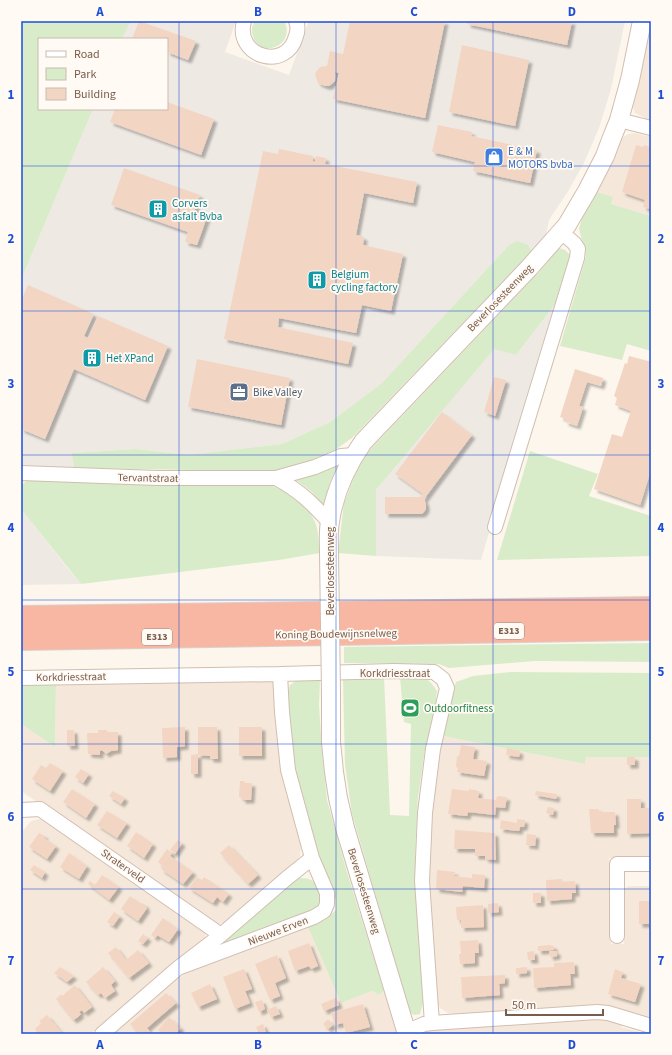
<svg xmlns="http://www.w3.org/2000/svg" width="672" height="1055" viewBox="0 0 672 1055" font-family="'Source Sans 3',sans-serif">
<defs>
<filter id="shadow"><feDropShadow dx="3.5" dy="3.5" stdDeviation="1" flood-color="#0004"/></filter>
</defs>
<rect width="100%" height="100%" fill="#fdf6ec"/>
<path fill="#f5e8da" d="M651,22v99l-16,-8 -3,-8z
M635,133l16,4v79l-40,-12 1,-7 -15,-5 25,-54 6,-4z
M56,681h219l14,115 12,50 -1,10 -5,6 -29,26 -40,34 -7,2 -9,-3 -189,-130v-67l34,23z
M443,736l142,28 1,-7h65v100l-42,1 2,86h13l-1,-52 2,-4 4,-2h22v136l-57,-15 -137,7 -9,-1 -8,-5 -3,-7 -7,-105 -1,-39 2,-37 5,-46z
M44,818l162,114 -1,7 -33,25 -81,70h-70v-201l10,-12z
M307,925l34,78 31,-12 7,4 5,-4 13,43h-285l55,-48 18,-12z
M604,1018l18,4 -1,5 22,6 1,-4 7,2v3h-226l4,-3 15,-3z"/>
<path fill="#efe9e4" d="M127,21h109l-11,31 64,23 20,-54h316l-14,68 -12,39 -15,35 -17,30 -18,27 -3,15 -14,16 -4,-6h-19l-127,138 -52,39 -48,22 -94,11 -52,-6 -63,4 1,15 -53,-3v-185l72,-171h74v-70h-45l7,-17z
M556,303l-75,257 -105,-4v-66l118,-142 22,7z
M21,509l48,61 12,14 -60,1z"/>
<path fill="#d8ecc9" d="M21,21h106l3,1 -8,17h-83v70h54l-72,171z
M255,21h29c13,24 -24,39 -31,15 -2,-6 -1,-10 2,-15z
M597,192l16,5 -2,7 40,12v135l-24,-7 -5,16 -62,-14 26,-90 -7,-27 4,-14z
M517,241l11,4 4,6 -180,187 -20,14 -22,11 -24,7 -33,1 -179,-3 -2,-15 64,-4 52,6 94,-11 48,-22 52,-39 127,-138z
M559,248l6,2 4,4 1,6 -3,16 -11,27 -40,52 -22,-6 -118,141v66l-38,-3 6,-50 11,-28 12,-22 172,-181z
M530,451l68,23 -9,22 62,20v40l-154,4z
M338,464l-8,18 -7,25 -11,-15 -16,-12 16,-5z
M27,480l243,5c20,8 36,17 45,37 4,9 3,22 5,31l-41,7 -198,24 -60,-75v-23z
M651,643v19l-116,-1 -86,7 -10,-4 -95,-1v-16z
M510,672l141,1v84h-65l-1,7 -142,-28 8,-38 5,-16 17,-6z
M384,676l6,139 19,1 2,-92 -7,-2 -4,-45 26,1 6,6 5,7 -2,16 -10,42 -7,48 -3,59 8,147 -3,11 -5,1 -5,-2 -58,-199 -7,-50 -2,-86z
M297,680h23l-1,25 3,47 5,48 19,69 38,122 -5,4 -7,-4 -31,12 -34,-78 21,-8 8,-7v-10l-20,-48 -23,-84 -5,-77 2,-6z
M56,681l-1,66 -34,-23v-41z
M299,878c3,0 7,0 10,1 10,3 15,19 10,27 -2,3 -5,4 -7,6l-93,34 1,-3 77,-64z"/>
<path fill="#f3d5c3" filter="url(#shadow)" d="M139,21l57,20 -8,19 -21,-8v-13h-35z
M350,21h95l-20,97 -92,-19 6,-26 -4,-1 1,4 -1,5 -6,5h-4l-7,-3 -3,-8 1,-3 4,-5 7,-1 3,-15 13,3z
M468,21h104l-5,24 -100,-21z
M462,45l67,15 -14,66 -66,-14z
M167,102l47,17 -13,36 -91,-33 5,-13h52z
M438,125l34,7 -1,4 66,14 -7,33 -57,-12 2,-9 -43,-10z
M636,145l7,2 1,-2 7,2v33l-2,6 2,1v22l-8,-2 2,-7 -23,-8z
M279,149l34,7v5l2,1 1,-6 10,2 -1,6 92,18 -4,21 -49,-10 -8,42 8,2 -1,8 40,9 -12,57 -29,-6 -6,28 -77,-15 -1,9 75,16 -5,21 -124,-25 39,-188 15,3z
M124,168l76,27 -6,17 13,5 -10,28 -12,-3 3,-10 -77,-27z
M28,285l66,29 -10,22 4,2 10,-22 70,30 -23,54 -71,-31 -29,70 -24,-10v-128z
M629,356l19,5 3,-1v110l-11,35 -46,-16 18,-55 10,3 9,-26 -16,-6 2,-7 -3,-2 11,-33 2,1z
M197,359l93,19 -9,47 -93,-18z
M575,369l28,9 -2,8 -14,-4 -8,24 4,1 -6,19 -12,-4 1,-3 -6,-2z
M494,377l12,3 -11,36 -11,-4z
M442,412l30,23 -48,64 2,5v5l-3,4 -2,1h-36v-17h35l3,-3 -28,-20z
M185,727v19l-8,1v10l-14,1 -1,-30z
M198,727h19l1,32h-8v-3l-12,-1z
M239,727h23v29h-23z
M67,730h7l1,16h-8z
M98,730h9v2h11v18l-7,1 -5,3 -4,-4 -2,1v4l-12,-1 -1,-21h11z
M461,745l14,2 -2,12 14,2 -3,15 -27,-4 1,-4 -2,-1 1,-11h2z
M507,748l13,3 -1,6 -13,-2z
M198,754v20h-7v-19z
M627,757h8v8h-8z
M50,763l13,8 -13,20 -18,-12 9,-14 5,3z
M81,769l8,5 -6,9 -8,-6z
M240,781h5l-1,2h8l-1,17h-9v-3h-3z
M72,789l23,15 -9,14 -23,-16z
M452,789l17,2v-2l10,2 -1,7 18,2 1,-4 10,1 -2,11 -9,-1 -1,8 -27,-3 -1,4 -19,-2z
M113,791l12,7 -4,6 -12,-8z
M536,791l21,3 -1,5 -21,-4z
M627,799h14v9h10v25l-24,1z
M548,807l6,1 -1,7 -7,-2z
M589,809h10v3h16l1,13h-2v8h-23z
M107,811l20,12 -10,15 -20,-13z
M517,819l8,1 -1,7h-4l-1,4 -19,-2 1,-9 16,3z
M455,830l40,3 1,27 -11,-1v-3h-10v-7h-21z
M136,832l17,12 -9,14 -17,-12z
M39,833l6,3 -1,2 12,8 -9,13 -18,-12z
M527,834l9,1 -1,11 -9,-1z
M178,840l4,3 -7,11 -5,-4z
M229,845l29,30 -10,9 -28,-31z
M167,849l5,4 -2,3 23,16 -10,12 -22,-15 2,-3 -5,-4z
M69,853l18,13 -8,13 -19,-12z
M34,865l11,7 -3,6 -12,-8z
M437,870l18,2 -1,4 18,2v-4l13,1 -1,13 -21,-2 -1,6 -26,-3z
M102,875l17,12 -10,13 -21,-16 2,-3 5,4z
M197,877l5,3 2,-3 25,17 -6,8 -6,-5 -4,6 -24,-15z
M562,879v3l13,-1 1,12h-4v6l-25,2 -1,-21z
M533,893h8v10h-8z
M130,896l11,8 1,-1 4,2 -1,2 2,1 -9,13 -17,-12z
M639,901h12v25h-2v-2h-10z
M498,903l1,9 -11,1v-9z
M483,905l1,22 -23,1v-8h-4l-1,-13z
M114,912l6,4 -7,10 -6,-4z
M163,918l15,11 -9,13 -12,-7 -2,3 -4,-3z
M143,934l5,4 -5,6 -5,-3z
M478,940l1,13h-4v10l-15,1 -1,-10h2l-1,-13z
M309,943l9,23 -7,3 -2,-3 -14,5 -7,-20z
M549,945l5,1v4l-16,1v-5z
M116,947l10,13 12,-10 11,13 -20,15 -21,-25z
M534,951l1,9h-7l-1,-8z
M549,951h8v5l-7,1z
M277,955l9,23 -11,5 5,13 -10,4 -15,-36z
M574,962l1,12h-5l1,11 -37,3 -1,-20 21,-1v-4z
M60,967l14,9 -7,6 -13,-9z
M103,967l12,14 -4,4 4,6 -10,7 -4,-5 -3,2 -12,-13z
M527,967v6l-11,1v-6z
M244,969l8,20 -7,2 5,12 -15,6 -12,-32z
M615,969l8,3 -2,6 20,6 -6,18 -27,-8z
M505,975v8l-6,1 1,11 -38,3 -1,-21z
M210,984l7,15 -19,8 -7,-14z
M75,985l17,22 -8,6 -2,-3 -3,2 2,2 -3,3 -5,3 -17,-21 5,-5 1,2z
M166,993l10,10 -29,25 4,5 -1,1h-11l-9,-10z
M336,998l3,7 -15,6 -3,-7z
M262,1000l3,9 -6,3 -4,-10z
M363,1004l7,23 -24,6 -3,-10 -8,2 -4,-12z
M276,1006l4,8 -9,3 -4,-7z
M47,1015l15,18 -1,1h-25l-1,-1 2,-1 -2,-3 6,-6 -2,-2z
M169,1017l12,11 -5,6h-14l-4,-4z
M328,1019l5,6 -5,4 -5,-5z
M263,1024l3,8 -7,2 -3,-7z"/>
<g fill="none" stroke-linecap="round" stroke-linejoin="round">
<g stroke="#d1beb0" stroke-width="16">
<path id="minor" d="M244,21c-10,36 43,51 52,15 2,-5 2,-10 0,-15
M619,120l32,8
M21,473l136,5h119l39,-11 26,-11 13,-1
M276,478c24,13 36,25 54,45
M495,527l82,-269 1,-9 -4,-6 -13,-11
M21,678l259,-4 114,-3 40,1 9,7 4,9 -14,61 -8,64 -3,68 10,142
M21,810l19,-1 181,126
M617,936v-72h34
M178,968l136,-51 10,-6 3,-7v-11l-15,-35 -24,-88 -6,-58 -2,-38
M406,1032l18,-8 8,-1 165,-11 11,1 43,13
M102,1034l76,-66 43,-33 66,-57 25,-20"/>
</g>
<g stroke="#d1beb0" stroke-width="20">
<path id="tertiary" d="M329,553c0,-10 -1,-21 1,-31 4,-30 16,-55 33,-80l166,-174 38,-43 20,-34 18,-35 6,-16 8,-20 11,-40 12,-59
M331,693v49l3,30 4,26 7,30 62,206"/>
</g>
<g stroke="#dad1cd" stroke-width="24">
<path id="motorway" d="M21,617l630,-9
M21,639l630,-10"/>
</g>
<use href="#minor" stroke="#fff" stroke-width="14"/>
<use href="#tertiary" stroke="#fff" stroke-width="18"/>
<use href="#motorway" stroke="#f7b7a3" stroke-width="22"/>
<g stroke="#d1beb0" stroke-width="20" stroke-linecap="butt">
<path id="tertiary-bridge" d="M329,553l2,140"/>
</g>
<use href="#tertiary-bridge" stroke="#fff" stroke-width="18"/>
</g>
<path fill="none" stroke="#1d4ed8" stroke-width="1" stroke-opacity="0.55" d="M179,21v1013M336,21v1013M493,21v1013M21,166h630M21,311h630M21,455h630M21,600h630M21,744h630M21,889h630"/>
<defs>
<g id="shop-square" transform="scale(1)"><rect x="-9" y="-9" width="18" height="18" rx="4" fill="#3f7fe0" stroke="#fffaf3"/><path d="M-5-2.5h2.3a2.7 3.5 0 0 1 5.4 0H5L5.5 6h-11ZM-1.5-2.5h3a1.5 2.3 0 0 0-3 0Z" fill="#fff"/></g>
<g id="building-square" transform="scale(1)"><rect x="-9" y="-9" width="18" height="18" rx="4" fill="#0f9aa8" stroke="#fffaf3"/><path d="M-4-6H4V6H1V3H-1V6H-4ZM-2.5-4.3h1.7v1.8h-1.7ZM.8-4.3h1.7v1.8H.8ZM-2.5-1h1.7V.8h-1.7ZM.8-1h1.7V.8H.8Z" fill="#fff"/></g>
<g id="office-square" transform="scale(1)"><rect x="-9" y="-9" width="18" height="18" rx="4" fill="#5c6f8a" stroke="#fffaf3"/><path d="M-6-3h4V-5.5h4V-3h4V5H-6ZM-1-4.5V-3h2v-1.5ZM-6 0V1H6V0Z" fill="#fff"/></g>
<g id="stadium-square" transform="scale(1)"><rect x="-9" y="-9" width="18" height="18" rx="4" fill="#2e9e5b" stroke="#fffaf3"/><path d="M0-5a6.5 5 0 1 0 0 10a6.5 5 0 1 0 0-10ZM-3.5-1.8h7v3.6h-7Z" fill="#fff"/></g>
</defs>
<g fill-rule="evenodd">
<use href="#shop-square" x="494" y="157"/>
<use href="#building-square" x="158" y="209"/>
<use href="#building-square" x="317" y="280"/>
<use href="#building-square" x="92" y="358"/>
<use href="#office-square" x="239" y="392"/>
<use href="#stadium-square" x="410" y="708"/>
</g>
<g text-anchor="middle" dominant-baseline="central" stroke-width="3.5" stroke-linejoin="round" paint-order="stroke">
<g fill="#fffaf3" stroke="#a28b7f" stroke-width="1">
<rect x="494" y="623" width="30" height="16" rx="3"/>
<rect x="142" y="629" width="30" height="16" rx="3"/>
</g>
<g font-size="10" font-weight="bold" fill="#7a5c4d">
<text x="509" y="631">E313</text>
<text x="157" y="637">E313</text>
</g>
<g font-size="11" fill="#366cbe" stroke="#fffaf3" text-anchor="start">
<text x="508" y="151">E &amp; M<tspan x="508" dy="13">MOTORS bvba</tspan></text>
</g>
<g font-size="11" fill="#0d838f" stroke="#fffaf3" text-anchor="start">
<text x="172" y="203">Corvers<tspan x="172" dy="13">asfalt Bvba</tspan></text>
<text x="331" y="274">Belgium<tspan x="331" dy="13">cycling factory</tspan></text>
<text x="106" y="358">Het XPand</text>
</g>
<g font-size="11" fill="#7a5c4d" stroke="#fffaf3">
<text transform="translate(500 298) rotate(-46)">Beverlosesteenweg</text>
<text transform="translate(148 478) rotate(1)">Tervantstraat</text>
<text transform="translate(330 571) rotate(-90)">Beverlosesteenweg</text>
<text transform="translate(336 634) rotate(-1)">Koning Boudewijnsnelweg</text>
<text x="395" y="673">Korkdriesstraat</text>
<text transform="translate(71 677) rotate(-1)">Korkdriesstraat</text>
<text transform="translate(123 866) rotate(35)">Straterveld</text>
<text transform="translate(364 891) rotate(73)">Beverlosesteenweg</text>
<text transform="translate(278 931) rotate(-21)">Nieuwe Erven</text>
</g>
<g font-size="11" fill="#4e5e75" stroke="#fffaf3" text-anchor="start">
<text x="253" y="392">Bike Valley</text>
</g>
<g font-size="11" fill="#27864d" stroke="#fffaf3" text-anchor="start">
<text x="424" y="708">Outdoorfitness</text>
</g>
</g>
<rect width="672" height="1055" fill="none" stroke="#fffaf3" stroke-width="44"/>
<rect x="38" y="38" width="130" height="72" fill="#fffaf3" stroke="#cabbb1"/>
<rect x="46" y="51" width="20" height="6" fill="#ffffff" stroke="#cabbb1"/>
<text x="74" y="58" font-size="12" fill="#7a5c4d">Road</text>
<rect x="46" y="68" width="20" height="12" fill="#d8ecc9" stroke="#cabbb1"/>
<text x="74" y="78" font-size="12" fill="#7a5c4d">Park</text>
<rect x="46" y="88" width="20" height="12" fill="#f3d5c3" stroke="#cabbb1"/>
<text x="74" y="98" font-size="12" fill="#7a5c4d">Building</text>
<path d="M506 1009v6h97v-6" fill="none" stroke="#7a5c4d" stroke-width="2"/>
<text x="512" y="1009" font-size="12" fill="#7a5c4d" stroke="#fffaf3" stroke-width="3" paint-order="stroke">50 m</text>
<rect x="22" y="22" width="628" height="1011" fill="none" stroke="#1d4ed8" stroke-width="1.5"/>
<g font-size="13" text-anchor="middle" font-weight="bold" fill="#1d4ed8">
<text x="100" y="16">A</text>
<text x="258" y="16">B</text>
<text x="414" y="16">C</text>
<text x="572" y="16">D</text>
<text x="11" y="99">1</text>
<text x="661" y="99">1</text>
<text x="11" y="243">2</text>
<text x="661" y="243">2</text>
<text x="11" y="388">3</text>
<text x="661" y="388">3</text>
<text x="11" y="532">4</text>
<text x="661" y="532">4</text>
<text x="11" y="676">5</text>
<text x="661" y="676">5</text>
<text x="11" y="821">6</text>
<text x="661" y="821">6</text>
<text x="11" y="965">7</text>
<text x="661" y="965">7</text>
<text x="100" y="1049">A</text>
<text x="258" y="1049">B</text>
<text x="414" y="1049">C</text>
<text x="572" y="1049">D</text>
</g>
</svg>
